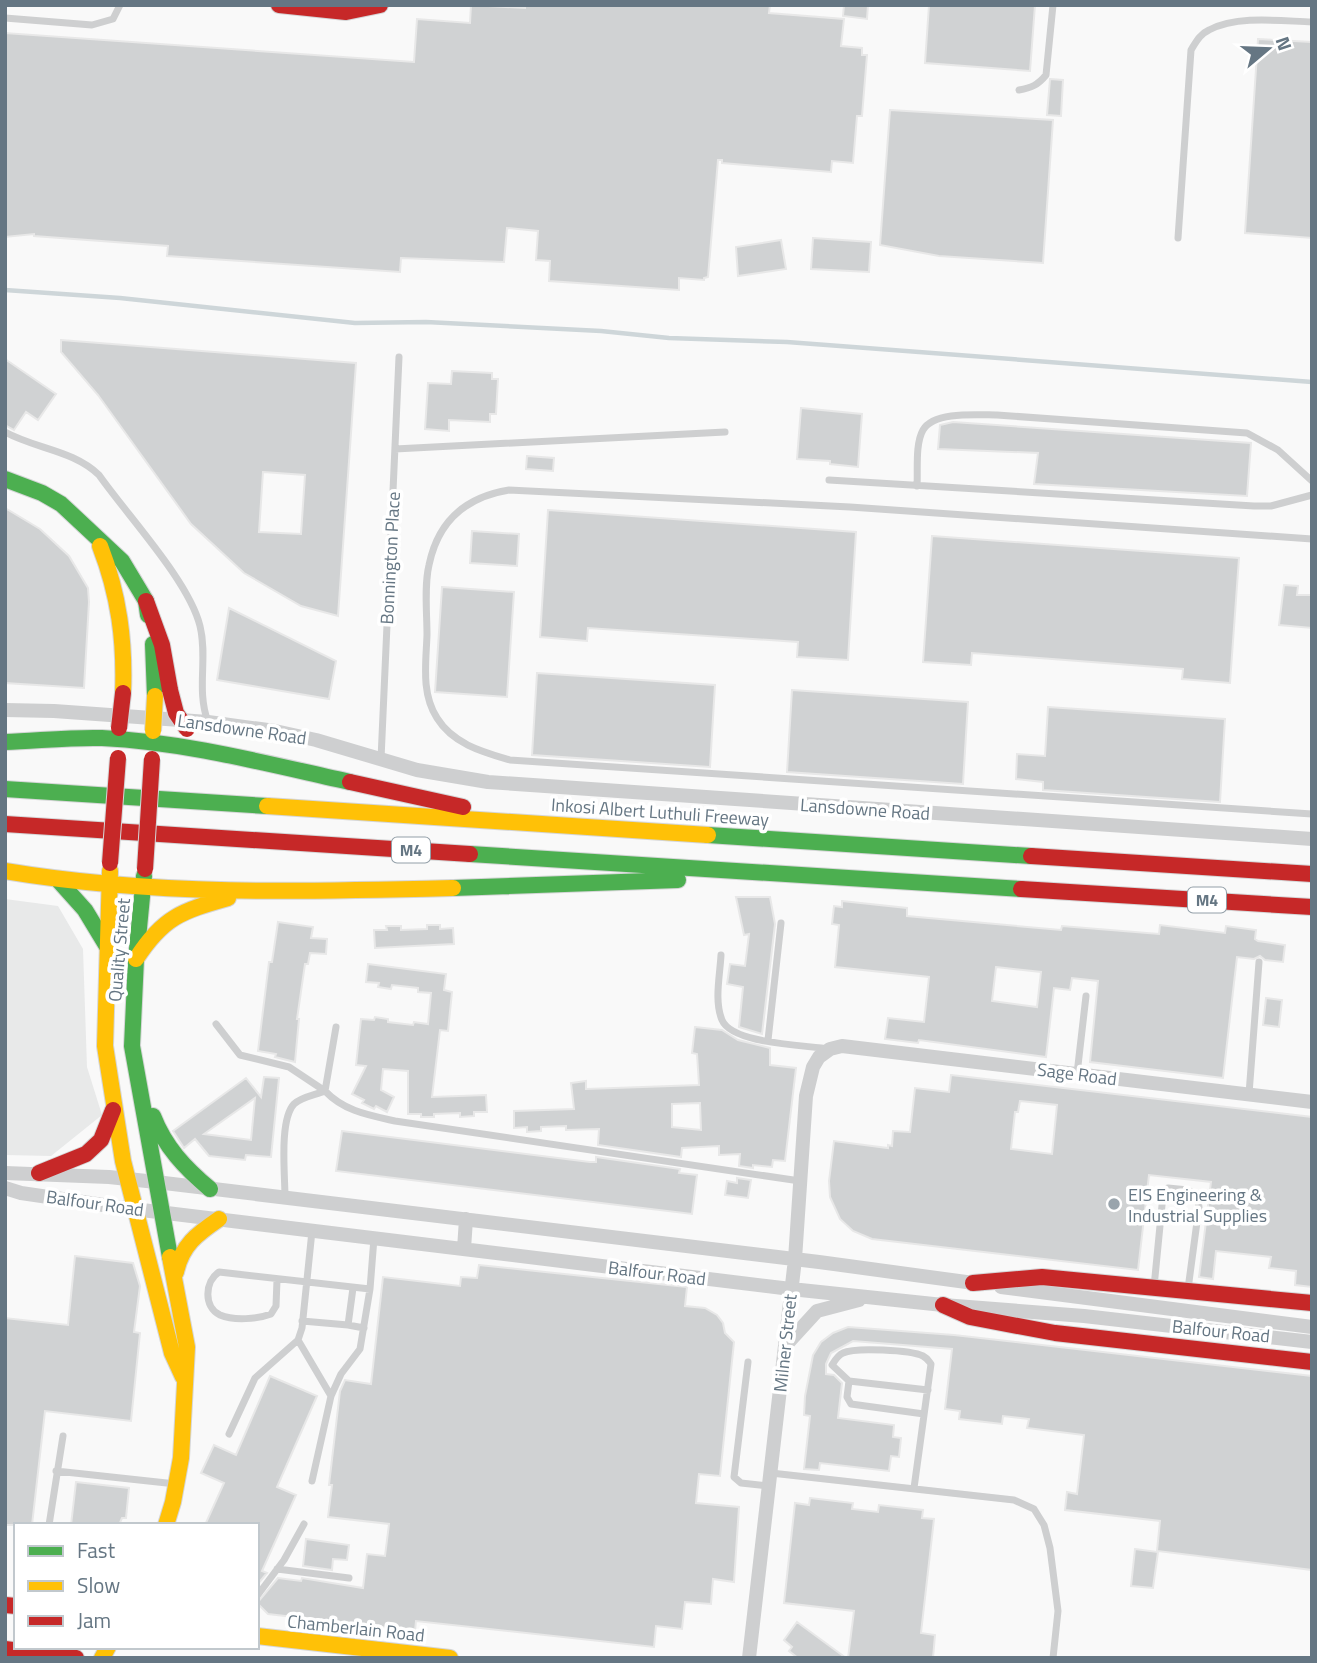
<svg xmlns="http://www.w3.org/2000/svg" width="1317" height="1663" viewBox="0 0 1317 1663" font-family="'Titillium Web',sans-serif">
<rect width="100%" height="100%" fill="#f9f9f9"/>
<path fill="#e8e9e9" d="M5,899l53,7 25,43 4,118 15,48 -51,41 -46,-1z"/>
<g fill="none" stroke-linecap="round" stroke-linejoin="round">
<path stroke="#ced6d9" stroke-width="4.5" d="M5,290l115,8 235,25 71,-1 175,9 68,7 118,4 525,40"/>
</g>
<path fill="#d0d2d3" stroke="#e8e8e8" stroke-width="2" fill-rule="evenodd" d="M471,5l54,3v-3h245l-1,8 75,6 -3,27 21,2v7h5l-5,61h-5l-4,47 -21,-2 -1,11 -109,-9v-3h-4l-10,117 -4,1v2l-25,-2v12l-130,-9 1,-20 -14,-1 2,-29 -31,-3 -3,34 -103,-4 -1,14 -233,-16 1,-10 -134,-10v-2l-29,3v-204l409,29 3,-43 53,4z
M844,5h24l-1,14 -24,-3z
M929,5h106l-5,66 -105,-8z
M1258,39l54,3v196l-67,-5z
M1050,79l13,1 -2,36 -14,-1z
M890,110l163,10 -10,143 -104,-7 -59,-11z
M813,238l58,4 -2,30 -58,-3z
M781,240l5,29 -48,7 -2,-29z
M61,340l295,23 -18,253 -37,-10 -57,-33 -53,-49 -93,-129 -37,-43zM263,472l42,3 -4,59 -42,-2z
M5,359l51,35 -18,26 -12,-8 -12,18 -9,-5z
M452,371l40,2v6h6l-2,35h-6v8l-41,-2v11l-24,-2 3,-46 23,1z
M801,408l61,6 -4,53 -28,-3v-3l-33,-2z
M953,422l298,21 -4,53 -213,-12 4,-31 -100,-4 2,-24z
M527,456l27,2 -1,13 -27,-2z
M5,508l35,21 29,27 19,32 1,14 -5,86 -79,-5z
M548,510l308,22 -8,128 -51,-3 1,-15 -210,-14 -1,13 -47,-4z
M472,531l47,3 -2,32 -47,-3z
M932,536l307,22 -9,125 -48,-4 1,-10 -211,-16 -1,12 -48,-3z
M1284,585l14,1 -1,9h15v33l-33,-3z
M442,587l72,5 -7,105 -72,-5z
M229,608l107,53 -7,38 -112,-19z
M537,673l178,12 -5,82 -178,-12z
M792,690l176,12 -5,82 -176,-12z
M1048,707l177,12 -5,83 -177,-12v-8l-27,-3 1,-25 28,2z
M736,897h34l5,27 -13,110 -23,-7 4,-40 -16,-3 3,-20 15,2 4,-32 -5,1z
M842,901l65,7v8l154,14 1,-4 97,8 1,-9 65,8 1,-7 30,4 -1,9 3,2 27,4 -2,17 -18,-2 -5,-4 -6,3 -17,-2 -14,121 -133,-16 8,-81 -26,-3 -2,12 -16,-2 -8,69 -127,-17 -1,3 -33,-4 3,-21 36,4 5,-45 -94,-10 4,-42 -7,-1 2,-18 8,1zM996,967l45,5 -4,35 -45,-6z
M278,922l35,5 -2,11 16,1 -1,15 -16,-1 -2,11h-3l-8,55h2l-4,43 -20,-5 1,-3 -18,-3 11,-89h3z
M427,925h13v4l13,-1 1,16 -79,4 -1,-18h13l-1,-4h15v4l26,-1z
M368,964l78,10 -2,16 8,2 -4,39 -8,-1 -8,67 54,-2 1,17h-13v4l-14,1v-4l-26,1v3h-13v-3h-13v-43l-25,-2 -2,21 13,7 -7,15 -11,-6 -2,3 -12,-6 2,-3 -12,-6 14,-28 -10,-1 5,-46 13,1 1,-3 13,2v3l25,3 1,-3 14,2 3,-31 -13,-1v-4l-26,-3 -1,4 -13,-2 1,-4 -13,-1z
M1266,998l16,2 -3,27 -16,-2z
M695,1027l27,3 16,10 32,8v17l26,3 -11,93 -12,-1 -1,7 -19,-2v3l-14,-2 1,-12 -21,1v-9l-37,2 -1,9 -83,-12 1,-16 -33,1v-4l-25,1v4l-14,1v-5l-13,1v-17l60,-2 -3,-26 15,-2v8l113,-4 -2,-31 -5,-1zM700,1103l1,27 -29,-3v-23z
M951,1075l361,42v170l-17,-2 1,-14 -27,-3 2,-11 -55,-6 -3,28 -14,-2 12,-95 -62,-7 -11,95 -266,-31 -19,-8 -13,-12 -10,-22 -1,-16 5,-40 54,7v-3l4,1 1,-15 17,1 5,-44 34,4zM1020,1101l37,4 -5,49 -41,-5 4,-37h3z
M264,1077l15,1 -8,79 -25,-2 -1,5 -36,-4 -14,-17 -11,9 -11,-17 73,-53 15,19zM255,1098l-4,42 -47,-6z
M342,1131l248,31h6v-5l84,12 -1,4 18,2 -5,39 -356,-43z
M737,1178l14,2 -3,18 -23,-3 2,-14 10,2z
M75,1256l58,7 7,23 -6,46 6,1 -9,88 -86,-10 -13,114h-27v-207l63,7z
M479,1265l208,22 -2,19 20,2 12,7 6,8 2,10 9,9 -14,134 -21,-2 -3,29 43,4 -5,75 -21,-3 -2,25 -26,-2 -3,27 -26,-3 -2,21 -238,-26 -1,10 -147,-17 -11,-11 21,-25 23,3 1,-3 61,10 4,-34 18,2 4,-32 -61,-7 4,-32h-3l11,-94 5,-11 26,4 12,-107 77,9 1,-9 16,1z
M848,1327l106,8 358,41v194l-155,-19 3,-30 -95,-11 2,-18 10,2 7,-59 -57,-7 2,-9 -26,-3 -1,8 -43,-5 1,-8 -15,-2 7,-60 -99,-8 -22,12 -5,11v10l8,1 8,8 -4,35 56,7 -1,12 8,1 -2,19 -8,-1 -2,15 -69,-8 -1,7 -15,-1 6,-53 -6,-1 1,-19 8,-41 8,-13 12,-9z
M270,1376l47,20 -40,91 19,8 -34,76 5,2 -10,12v-60h-52l19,-42 -23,-10 13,-28 22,10z
M76,1482l53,6 -3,30h-4l-3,7h-48z
M810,1498l43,5 -1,6 26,3 1,-7 44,5 -1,8 12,1 -13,114 14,2 -2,23h-85l6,-47 -70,-8 11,-100 14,2z
M306,1539l43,6 -2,15 -14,-1 -1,11 -29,-4z
M1135,1549l23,3 -5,36 -22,-2z
M797,1622l49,36h-48l-9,-7 3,-4 -8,-7z"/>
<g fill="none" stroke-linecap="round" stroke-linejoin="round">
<g stroke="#d5d6d7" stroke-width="18">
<path id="fast" d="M5,479l37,14 19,11 61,57 24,40 2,14
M153,644l2,52
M5,742c32,-1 65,-5 97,-4 83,4 166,26 248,44
M5,789l262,17
M708,835l323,21
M470,854l551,35
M144,876l-8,83 -4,87 38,211
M59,881l26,29 23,38
M453,888l225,-8
M153,1116c12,31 32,52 57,73"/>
</g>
<g stroke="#d5d6d7" stroke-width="18">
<path id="slow" d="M100,546c19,49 25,95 23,147
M267,806l441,29
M5,871c149,25 298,21 448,17
M110,871l-5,175 18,115 49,192 11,24
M136,959c27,-42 46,-48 92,-61
M176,1272c6,-27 21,-38 43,-53
M166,1525l7,-23 8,-44 6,-111 -17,-90
M257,1636l193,22
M102,1658l6,-11"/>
</g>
<g stroke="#d5d6d7" stroke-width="18">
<path id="jam" d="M279,5l67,7 34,-7
M146,601l16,44 8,45
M350,782l113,25
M5,824l465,30
M1031,856l281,18
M1021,889l291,18
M39,1173l47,-19 15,-14 12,-30
M973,1283l69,-6 270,26
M943,1305l27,12 85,16 257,29
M5,1605l11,1
M5,1649l71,9"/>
</g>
<path stroke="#cecfd0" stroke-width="7" d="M5,18l87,7 21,-6 7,-14
M1019,90c12,-2 19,-5 27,-15l7,-70
M1178,238l13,-188c5,-8 9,-16 18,-20 29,-15 71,-9 103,-8
M5,432c31,17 68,18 94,43 28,40 90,106 101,151 8,32 -4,64 8,96
M395,449l330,-17
M829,480l425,26h17l41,-11
M917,486c1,-16 -2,-42 6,-56 11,-19 55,-15 74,-15l250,18 31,17 34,31
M1312,539l-462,-32 -341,-17c-43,7 -71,31 -80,75 -5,21 -2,48 -2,70 -1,28 -6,58 10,83 16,26 46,34 73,42l802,54
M381,759l18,-402
M721,955c-1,20 -7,46 1,65 10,24 83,25 107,29
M216,1024l24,31 49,12 36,24 11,-64
M768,1040l13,-117
M1077,1074l9,-78
M1249,1094l10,-132
M285,1197c0,-22 -6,-77 9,-93 7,-7 21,-9 31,-13 19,20 43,24 70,30l405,60
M277,1280l-1,26 -5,8c-13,5 -37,7 -51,1 -17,-8 -15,-34 -1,-43l151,17
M1154,1287l9,-92 5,-7 20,2 5,3 5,7 1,7 -11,82
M353,1288l-5,37 16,3
M302,1321l46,4
M298,1340l33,56
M748,1362l-14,115 7,6 28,3
M849,1381l-17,-16c3,-5 6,-10 11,-12 12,-6 68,-3 80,3 4,2 5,4 8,8l-17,124
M924,1414l-73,-10 -4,-7 2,-16 79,9
M229,1434l26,-56 43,-38 4,-12 10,-97
M56,1471l120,13
M771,1473l243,27 20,9 10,16 6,23 8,63 -5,47
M312,1481l19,-85 10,-22 19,-25 10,-60 4,-51
M49,1525l14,-89
M277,1569l72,9
M257,1596l27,-36 20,-36"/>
<path stroke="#cecfd0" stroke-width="14" d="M5,710l49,1 154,11 67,9 41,9 101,30 71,12 824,57
M5,1173l104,4 47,5 663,80 162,22
M5,1188l16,5 96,14 674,82 152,16 141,11 228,26
M464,1249l2,-30
M1001,1287l311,40
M785,1346l32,-35 42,-11
M749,1658l46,-399 11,-163 7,-29 6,-10 11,-8 12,-3 470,56"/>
<use href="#fast" stroke="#4caf50" stroke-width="16"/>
<use href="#slow" stroke="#ffc107" stroke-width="16"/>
<use href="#jam" stroke="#c62828" stroke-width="16"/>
<g stroke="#d5d6d7" stroke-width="18" stroke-linecap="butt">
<path id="slow-bridge" d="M153,731l2,-35"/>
</g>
<g stroke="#d5d6d7" stroke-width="18" stroke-linecap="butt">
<path id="jam-bridge" d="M170,690l6,23 11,16
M119,728l4,-35
M110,863l8,-105
M145,869l7,-110"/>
</g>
<use href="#slow-bridge" stroke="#ffc107" stroke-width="16"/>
<use href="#jam-bridge" stroke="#c62828" stroke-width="16"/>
</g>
<circle fill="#99a4ac" stroke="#fff" stroke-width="2.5" cx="1114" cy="1204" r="7"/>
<g text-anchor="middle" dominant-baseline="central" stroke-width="7" stroke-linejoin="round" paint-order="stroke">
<g fill="#fff" stroke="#939fa8" stroke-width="2">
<rect x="392" y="837.5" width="38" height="25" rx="5"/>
<rect x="1188" y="887.5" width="38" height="25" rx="5"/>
</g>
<g font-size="16" font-weight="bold" fill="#657683">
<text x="411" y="850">M4</text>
<text x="1207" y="900">M4</text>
</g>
<g font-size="18" fill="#657683" stroke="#fff">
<text transform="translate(390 558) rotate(-87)">Bonnington Place</text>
<text transform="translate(242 729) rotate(8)">Lansdowne Road</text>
<text transform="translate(865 809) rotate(4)">Lansdowne Road</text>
<text transform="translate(660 812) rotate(4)">Inkosi Albert Luthuli Freeway</text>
<text transform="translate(119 950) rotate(-85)">Quality Street</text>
<text transform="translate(1077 1074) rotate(7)">Sage Road</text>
<text transform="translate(95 1203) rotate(8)">Balfour Road</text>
<text transform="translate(657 1273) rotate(7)">Balfour Road</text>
<text transform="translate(1221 1331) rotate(6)">Balfour Road</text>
<text transform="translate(785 1343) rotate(-84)">Milner Street</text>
<text transform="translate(356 1628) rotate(6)">Chamberlain Road</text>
</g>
<g font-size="18" fill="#657683" stroke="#fff" text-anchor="start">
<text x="1128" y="1194">EIS Engineering &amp;<tspan x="1128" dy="21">Industrial Supplies</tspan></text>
</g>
</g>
<rect width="1317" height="1663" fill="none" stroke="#657683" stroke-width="14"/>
<rect x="14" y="1523" width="245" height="126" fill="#ffffff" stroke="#c1c8cd" stroke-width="2"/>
<rect x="28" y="1546" width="35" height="10" fill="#4caf50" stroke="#c1c8cd" stroke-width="2"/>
<text x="77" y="1558" font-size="21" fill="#657683">Fast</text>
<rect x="28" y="1581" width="35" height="10" fill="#ffc107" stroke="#c1c8cd" stroke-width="2"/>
<text x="77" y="1593" font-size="21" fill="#657683">Slow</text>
<rect x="28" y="1616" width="35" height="10" fill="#c62828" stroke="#c1c8cd" stroke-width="2"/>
<text x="77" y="1628" font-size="21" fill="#657683">Jam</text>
<g transform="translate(1268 49) rotate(71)" stroke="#ffffff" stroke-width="5" paint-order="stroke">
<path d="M0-5L12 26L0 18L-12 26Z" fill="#657683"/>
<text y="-10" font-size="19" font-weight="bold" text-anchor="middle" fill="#657683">N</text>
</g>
</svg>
